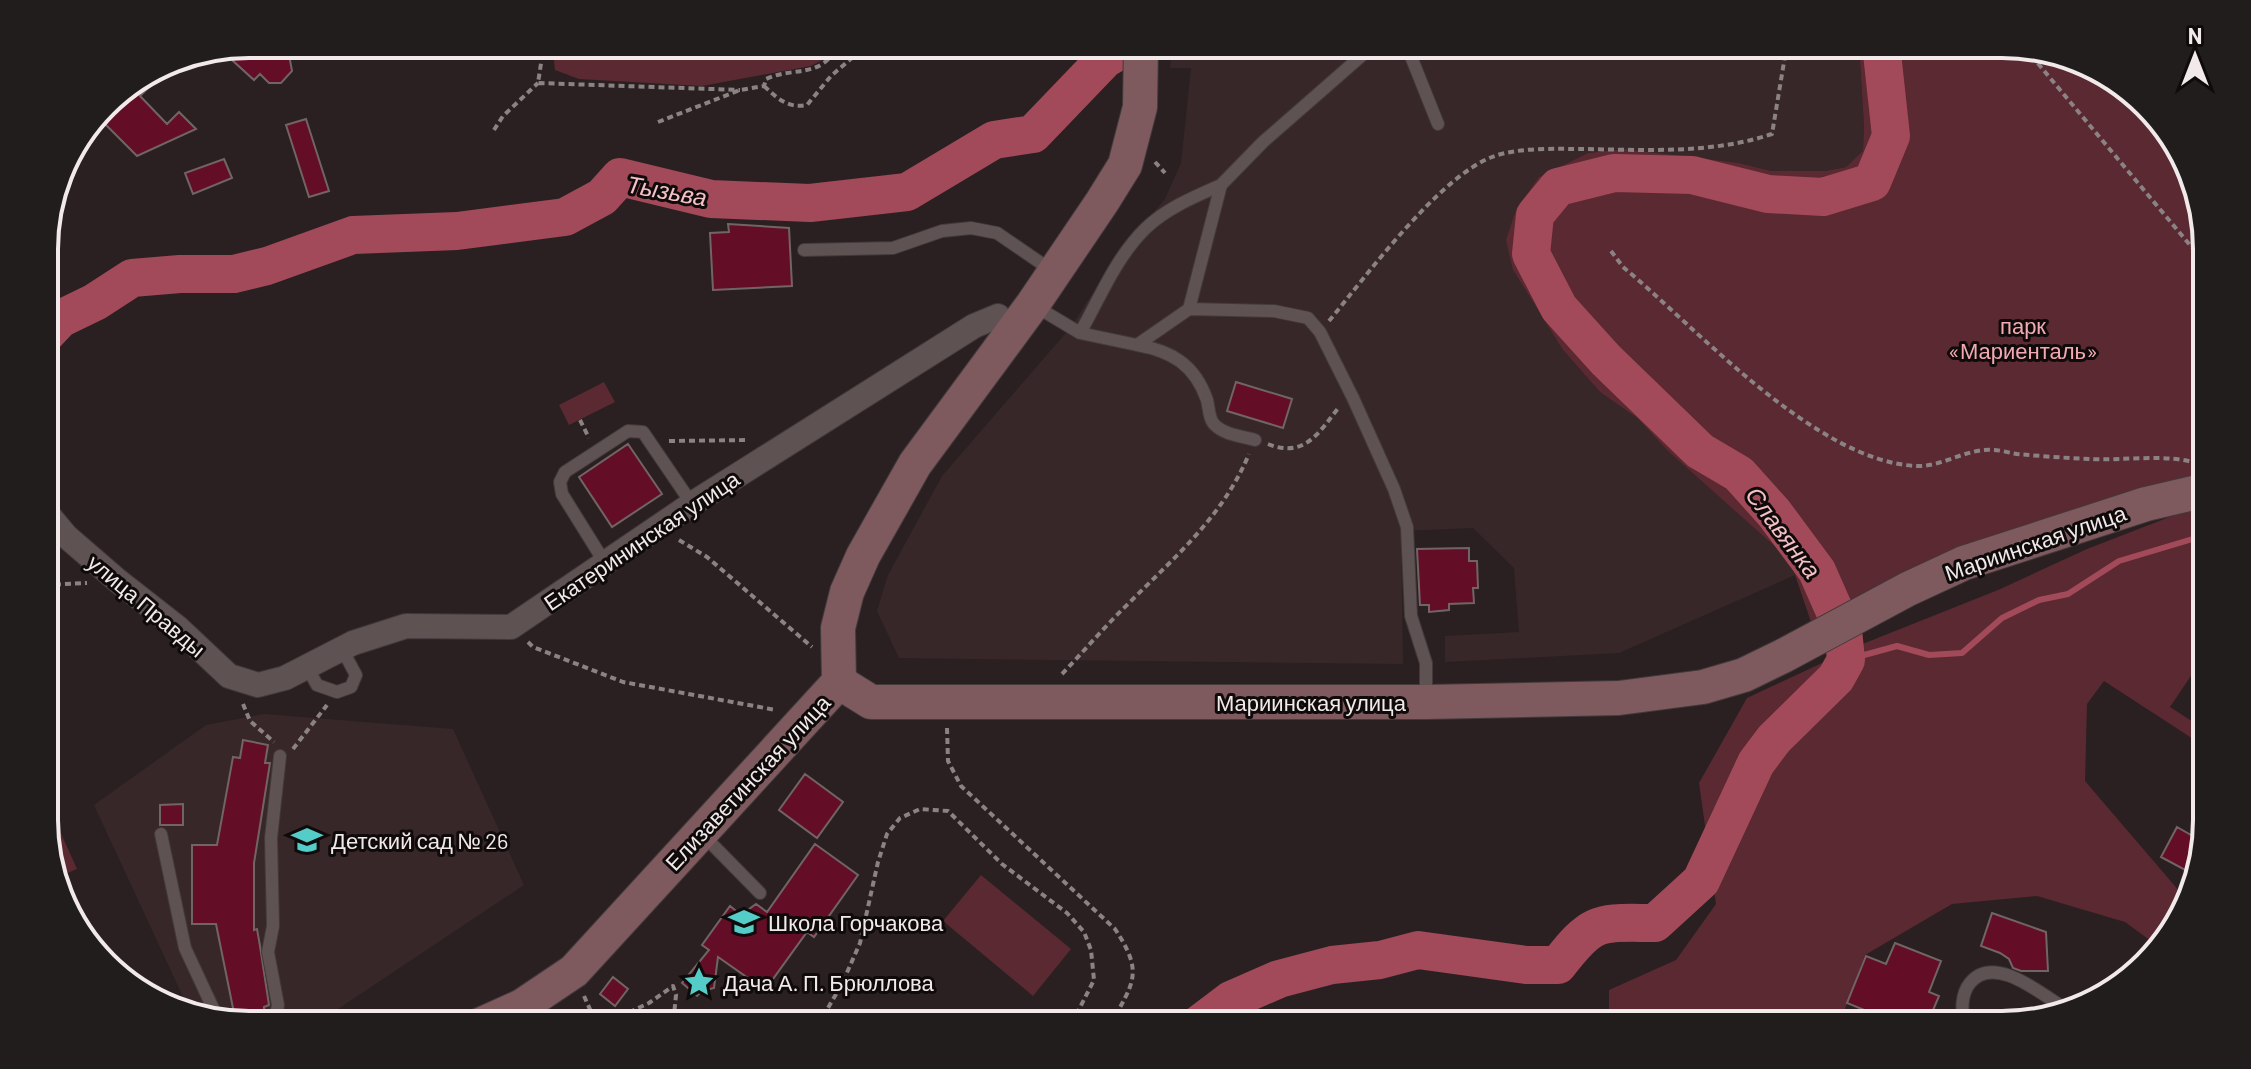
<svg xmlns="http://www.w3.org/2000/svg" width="2251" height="1069" viewBox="0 0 2251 1069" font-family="Barlow,sans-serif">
<rect width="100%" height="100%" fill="#2a2021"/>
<path fill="#382729" d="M1173,44h686l5,82 -1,26 -17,15 -20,4h-55l-32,-8 -114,-14 -37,4 -49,24 -26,93 50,80 37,42 37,26 32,34 121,108 5,15 -176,78 -174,9v-26l74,-4 -5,-64 -41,-40 -72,3 2,133 -504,-6 -22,-47 11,-36 54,-99 129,-149 46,-72 48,-56 16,-36 10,-95h-21z
M264,714l189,15 71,156 -210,140h-65l-58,-11 -97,-209 112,-80z"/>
<path fill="#5a2931" d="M552,44h279l-7,15 -13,7 -109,20 -123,-7 -24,-9z
M1859,44h143l79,16 84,64 40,98 1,250 -73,20 -321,133 -22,-65 -121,-108 -32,-34 -37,-26 -37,-42 -50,-80 -7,-30 10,-30 23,-33 49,-24 37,-4 114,14 32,8h55l20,-4 17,-16 1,-25z
M604,382l11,20 -46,23 -10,-20z
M2206,506l1,146 -37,55 31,20 -3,4 9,6v11l-103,-67 -17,23 -2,77 101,118h5l-36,45 -30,-22 -88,-26 -85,8 -87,51 -26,70h-230v-35l67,-30 40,-56 -17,-121 48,-85 118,-55 133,-53 89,-41 103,-40z
M46,800l31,69 -19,8 -12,-29z
M981,875l90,74 -38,47 -90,-75z"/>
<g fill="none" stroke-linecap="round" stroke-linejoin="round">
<path stroke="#a24a59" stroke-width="6" d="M1846,660l51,-14 32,9 33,-2 40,-35 37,-18 29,-6 51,-33 87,-26"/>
<path stroke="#a24a59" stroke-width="38" d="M45,335l15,-16 35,-17 37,-24 48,-4h54l33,-8 86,-31 104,-4 108,-14 37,-20 18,-20 91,22 99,4 97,-11 87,-52 39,-6 72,-75 26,-15
M1198,1025l33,-25 48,-21 53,-14 48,-5 38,-10 108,15h32c36,-47 41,-42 97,-42l46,-42 55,-118 18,-24 62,-61 10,-18 -3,-30 -26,-59 -43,-58 -35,-39 -39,-23 -94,-91 -47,-52 -28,-54 4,-39 23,-28 56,-14 78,2 76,19 55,3 49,-15 19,-46 -10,-92"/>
</g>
<path fill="#630e26" stroke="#716465" stroke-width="2" d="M249,44h24l17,16 2,11 -11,12h-12l-9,-9 -6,6 -33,-30z
M161,65l4,6 -25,25 27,28 12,-12 17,17 -59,27 -40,-40 16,-21z
M306,119l23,72 -20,6 -23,-72z
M224,159l8,19 -39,16 -8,-21z
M728,224l61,4 3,58 -79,4 -3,-57 19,-1z
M1236,382l56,17 -9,29 -56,-17z
M628,444l34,50 -50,33 -33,-50z
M1469,548v13h8l1,27h-5l1,15 -25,1v6l-20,2v-7h-9l-3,-56z
M243,740l25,5 -3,18h5l-16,100v67l3,-1 3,17 9,59 -5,2 1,16 -10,2 -12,-1 -3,-12 -6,1 -18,-89h-24v-79h25l16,-88 7,1z
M805,774l38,28 -26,36 -38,-28z
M183,804v21h-23v-20z
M2177,827l26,15 -16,29 -26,-14z
M815,844l43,31 -44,62 -7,-5 -42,58 -47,-33 -4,31 -12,3 -5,5 -15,-13 27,-33 -7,-5 28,-39 11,9 15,-11 11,8z
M1992,913l54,19 2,39h-27l-8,-3 -4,-9 -9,-6 -19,-7z
M1895,943l46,18 -12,31 10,4 -11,26 -9,-4 -3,7h-54l5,-14 -20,-8 19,-47 20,8z
M613,977l15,12 -13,17 -15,-12z"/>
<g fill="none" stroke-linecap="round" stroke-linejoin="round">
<g stroke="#433a3c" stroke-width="14">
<path id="lane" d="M1406,44l32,80
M804,250l89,-2 49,-17 29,-3 26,5 54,37
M1035,306l45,27 57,12 52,-36 32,-124 42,-43 112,-98
M1189,309l85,2 34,7 12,14 33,66 41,91 13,38 4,89 15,47v36
M1080,333c20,-35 36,-76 66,-105 21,-20 48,-31 75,-43
M1137,345c35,6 58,20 70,55 2,8 2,19 7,24 10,11 27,12 41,16
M605,563l-43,-69 -2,-12 5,-10 63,-41 15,1 49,72
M307,667l10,18 20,7 14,-5 5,-12 -14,-26
M161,834l24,114 33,71
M703,835l57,58
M274,1025l4,-20 -10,-53 5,-26 -2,-88 9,-82
M1965,1025c-4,-14 -4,-31 5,-42 24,-30 71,11 94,25"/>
</g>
<g stroke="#433a3c" stroke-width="26">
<path id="street" d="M45,511l21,25 52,45 60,47 51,48 29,9 27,-7 68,-35 53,-17 105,1 181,-123 282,-178 24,-10"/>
</g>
<g stroke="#433a3c" stroke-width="36">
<path id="secondary" d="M839,682l32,20h555l193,-4 84,-11 41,-12 39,-19 125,-67 56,-26 182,-59 60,-14
M480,1025l42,-19 52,-35 265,-289 -1,-54 9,-36 16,-36 52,-92 118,-160 69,-102 23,-37 15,-58 1,-63"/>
</g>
<path stroke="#8b8283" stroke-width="4" stroke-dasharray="6 4" stroke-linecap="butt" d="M544,44l-6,39 202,7
M1515,44l105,7 2,-7
M839,46l16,7
M2025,48l180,215
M764,86c13,12 24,23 43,19l24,-29 37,-32
M658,122l82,-32 24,-4 2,-7c28,-13 55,1 73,-35
M494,130l9,-14 35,-33
M1155,162l10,11
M1611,251l12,16c75,62 192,194 293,199 27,1 50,-18 77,-16 8,0 16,3 24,4 23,2 48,4 72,5 31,2 82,-6 109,5
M1329,321c38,-46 109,-143 163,-164 25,-10 66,-8 92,-8 63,1 128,5 188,-15l15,-90
M580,420l9,18
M669,441l80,-1
M1268,444c37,15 51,-12 72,-38
M679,540l28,17 105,90
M45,585l42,-2
M528,642l5,5 90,35 153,28
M1062,674c23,-24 44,-49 68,-72 47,-47 93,-86 119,-148
M243,704l7,17 24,21
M947,728l1,33 13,25 154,143c29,44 19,53 -5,96
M293,749l34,-44
M584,996l13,29
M441,1025l14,-6
M602,1025l47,-22 24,-17 3,9 -3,30
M818,1025l24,-41 18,-41 18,-81 9,-28 13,-16 20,-9 28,2 54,53 65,49 17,19 7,18 3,30 -23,45"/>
<use href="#lane" stroke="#5e5253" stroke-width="12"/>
<use href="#street" stroke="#5e5253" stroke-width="24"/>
<use href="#secondary" stroke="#7e5a5f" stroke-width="34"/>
</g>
<defs>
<g id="school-bare" transform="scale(2.4)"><path d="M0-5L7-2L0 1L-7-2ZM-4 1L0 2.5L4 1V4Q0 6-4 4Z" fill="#54cdc8" stroke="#100b0b" stroke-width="2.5" paint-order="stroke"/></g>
<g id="sight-bare" transform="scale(2.4)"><path d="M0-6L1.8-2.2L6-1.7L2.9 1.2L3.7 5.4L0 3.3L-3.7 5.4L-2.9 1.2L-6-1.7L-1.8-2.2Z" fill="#54cdc8" stroke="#100b0b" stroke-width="2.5" paint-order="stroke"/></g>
</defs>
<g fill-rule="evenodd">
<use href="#school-bare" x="307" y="840"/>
<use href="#school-bare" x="744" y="922"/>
<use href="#sight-bare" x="699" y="982"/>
</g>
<g text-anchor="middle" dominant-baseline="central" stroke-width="6" stroke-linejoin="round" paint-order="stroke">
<g font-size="22" fill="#f3a9b2" stroke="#100b0b">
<text x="2023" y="325">парк<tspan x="2023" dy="25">«Мариенталь»</tspan></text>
</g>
<g font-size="22" fill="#f1e9ea" stroke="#100b0b">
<text transform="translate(641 540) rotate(-34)">Екатерининская улица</text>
<text transform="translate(2035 542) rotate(-19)">Мариинская улица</text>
<text transform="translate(147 605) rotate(40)">улица Правды</text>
<text x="1311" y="702">Мариинская улица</text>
<text transform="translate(747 782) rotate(-47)">Елизаветинская улица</text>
</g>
<g font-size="22" fill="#f1e9ea" stroke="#100b0b" text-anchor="start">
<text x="331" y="840">Детский сад № 26</text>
<text x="768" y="922">Школа Горчакова</text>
<text x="723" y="982">Дача А. П. Брюллова</text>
</g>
<g font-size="24" font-style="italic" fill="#f4c1c6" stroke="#100b0b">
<text transform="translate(667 190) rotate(10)">Тызьва</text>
<text transform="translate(1784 532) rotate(53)">Славянка</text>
</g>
</g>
<path d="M0 0H2251V1069H0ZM249 58H2002A191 191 0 0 1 2193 249V820A191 191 0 0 1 2002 1011H249A191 191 0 0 1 58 820V249A191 191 0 0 1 249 58Z" fill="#221d1d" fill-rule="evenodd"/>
<path fill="none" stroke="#f1e9ea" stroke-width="4" d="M249 58H2002A191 191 0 0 1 2193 249V820A191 191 0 0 1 2002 1011H249A191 191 0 0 1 58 820V249A191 191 0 0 1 249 58Z"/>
<g transform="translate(2195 56)" stroke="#100b0b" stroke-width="6" paint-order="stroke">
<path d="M0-6L14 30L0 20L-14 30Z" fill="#f1e9ea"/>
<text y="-12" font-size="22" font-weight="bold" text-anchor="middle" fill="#f1e9ea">N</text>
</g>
</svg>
